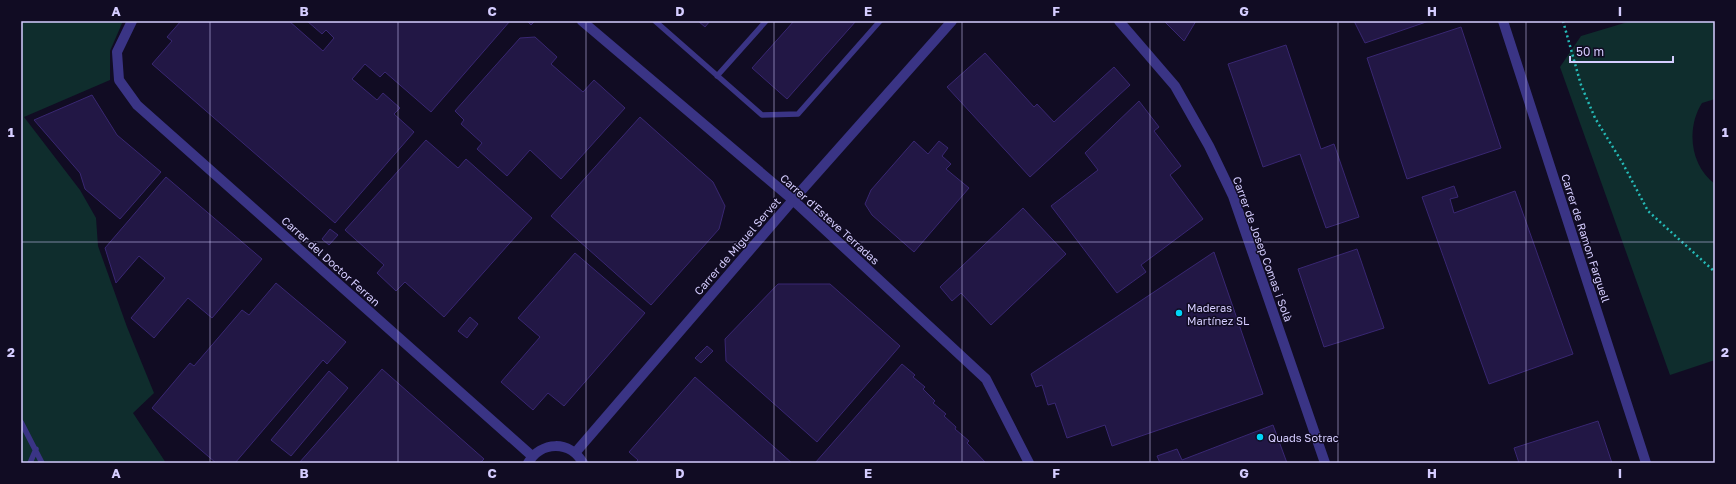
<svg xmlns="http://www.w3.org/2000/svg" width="1736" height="484" viewBox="0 0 1736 484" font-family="'Golos Text',sans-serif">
<rect width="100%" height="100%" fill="#110c23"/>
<path fill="#0f2d2d" d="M21,21h102l-13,30v29l-86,37 56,73 16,28 2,28 29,81 27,66 -21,20 33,50h-145z
M1631,21h84v78l-13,4c-16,25 -12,63 13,81v176l-45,15 -110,-308 21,-31z"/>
<path fill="#221745" stroke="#392772" d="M181,21h108l34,30 11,-13 -8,-8 -4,4 -15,-13h203l-79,91 -46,-40 -5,5 -15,-13 -13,15 25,21 6,-7 17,15 -6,6 20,18 -79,91 -183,-159 20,-23 -5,-4z
M527,21h8l-4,4z
M698,21h12l-5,6z
M794,21h62l-69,78 -35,-31z
M1164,21h32l-12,20z
M1354,21h75l-64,22z
M1461,27l40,121 -94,31 -40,-121z
M535,37l22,20 -6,7 32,28 11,-12 31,28 -64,71 -31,-29 -23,26 -30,-27 5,-6 -21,-19 3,-4 -9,-9 65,-73z
M1286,45l35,104 13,-5 25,73 -33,11 -26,-74 -37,13 -35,-103z
M985,53l49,54 3,-3 17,18 60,-55 16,18 -100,92 -83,-90z
M92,95l25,40 44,37 -41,47 -35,-30 -5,-16 -46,-53z
M1139,101l20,26 -5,4 27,35 -11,9 33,44 -62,46 5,7 -29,21 -66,-87 47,-36 -13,-17z
M640,117l73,65 12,24 -6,23 -68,76 -100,-89z
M426,140l32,28 8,-9 66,59 -88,99 -39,-35 -9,9 -19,-18 7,-8 -39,-35z
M914,141l14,13 11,-13 9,7 -6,8 9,8 -5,5 23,19 -55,64 -42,-37 -7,-11 6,-14z
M166,177l96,82 -50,59 -24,-20 -34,40 -23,-20 34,-40 -26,-22 -23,27 -11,-35z
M1454,186l4,11 -8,2 4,14 61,-22 58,163 -84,30 -67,-187z
M1023,208l43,46 -75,71 -30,-32 -9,8 -12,-14z
M330,229l8,6 -9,10 -7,-6z
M1357,249l27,79 -60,19 -26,-78z
M1214,252l49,142 -151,52 -7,-21 -38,13 -12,-35 -7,2 -6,-20 -6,2 -5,-13z
M575,253l70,60 -81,93 -16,-13 -15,17 -32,-28 39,-45 -22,-19z
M276,283l70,59 -19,22 -4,-4 -88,103h-19l-64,-55 38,-45 4,3 48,-56 7,5z
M778,284h52l70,62 -83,96 -91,-81 -1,-22z
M470,317l8,7 -11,14 -9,-7z
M707,346l6,5 -12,12 -6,-5z
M902,364l13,11 -2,2 12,10 -2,2 12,12 -2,2 13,11 -2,2 12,11 -1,2 14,12 -2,2 19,20h-171z
M382,369l102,90 -4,4h-181z
M329,371l19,17 -57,68 -20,-16z
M695,377l97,86h-157l3,-3 -9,-8z
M1598,421l14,42h-93l-5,-15z
M1273,425l14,38h-127l-3,-7 20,-7 5,11z"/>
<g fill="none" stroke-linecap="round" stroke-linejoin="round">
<path stroke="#25bbb8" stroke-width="2.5" stroke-dasharray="2 3" stroke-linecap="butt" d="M1563,21l18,64 14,33 27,44 26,49 67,61"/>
<path stroke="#3a3485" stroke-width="5.5" d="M655,21l107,94 36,-1 82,-93
M717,76l49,-55
M21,422l21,41
M30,463l6,-14"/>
<path stroke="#3a3485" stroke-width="10" d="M132,21l-15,31 2,28 18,25 395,351
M582,21l211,179 193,179 43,84
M1119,21l56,65 34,60 24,50 92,267
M1503,21l143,442
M575,453l218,-253 159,-179
M528,463c13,-22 42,-23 55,0"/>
</g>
<path fill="none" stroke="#d5cdff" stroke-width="1" stroke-opacity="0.55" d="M210,21v442M398,21v442M586,21v442M774,21v442M962,21v442M1150,21v442M1338,21v442M1526,21v442M21,242h1694"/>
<g fill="#00d5f8" stroke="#110c23" stroke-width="1.5">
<circle cx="1179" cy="313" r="4"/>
<circle cx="1260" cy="437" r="4"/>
</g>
<g text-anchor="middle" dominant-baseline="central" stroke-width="3" stroke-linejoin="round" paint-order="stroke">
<g font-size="11" fill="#d5cdff" stroke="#110c23">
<text transform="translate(830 219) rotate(42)">Carrer d'Esteve Terradas</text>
<text transform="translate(1586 238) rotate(72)">Carrer de Ramon Farguell</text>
<text transform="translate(737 246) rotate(-49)">Carrer de Miguel Servet</text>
<text transform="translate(1263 249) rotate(70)">Carrer de Josep Comas i Solà</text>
<text transform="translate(331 261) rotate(42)">Carrer del Doctor Ferran</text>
</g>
<g font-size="11" fill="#d5cdff" stroke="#110c23" text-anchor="start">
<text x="1187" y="307">Maderas<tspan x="1187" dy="13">Martínez SL</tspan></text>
<text x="1268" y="437">Quads Sotrac</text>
</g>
</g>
<rect width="1736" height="484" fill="none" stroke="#110c23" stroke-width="44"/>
<path d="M1570 56v6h103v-6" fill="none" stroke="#d5cdff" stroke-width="2"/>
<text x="1576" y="56" font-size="12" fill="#d5cdff" stroke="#110c23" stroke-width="3" paint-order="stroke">50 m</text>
<rect x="22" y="22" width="1692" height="440" fill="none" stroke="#d5cdff" stroke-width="1.5"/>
<g font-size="13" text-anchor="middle" font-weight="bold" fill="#d5cdff">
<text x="116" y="16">A</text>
<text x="304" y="16">B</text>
<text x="492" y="16">C</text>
<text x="680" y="16">D</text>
<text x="868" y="16">E</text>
<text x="1056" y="16">F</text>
<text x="1244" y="16">G</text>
<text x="1432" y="16">H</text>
<text x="1620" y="16">I</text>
<text x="11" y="137">1</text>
<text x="1725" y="137">1</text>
<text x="11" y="357">2</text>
<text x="1725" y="357">2</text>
<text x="116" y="478">A</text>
<text x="304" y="478">B</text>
<text x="492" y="478">C</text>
<text x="680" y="478">D</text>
<text x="868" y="478">E</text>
<text x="1056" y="478">F</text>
<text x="1244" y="478">G</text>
<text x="1432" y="478">H</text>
<text x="1620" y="478">I</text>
</g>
</svg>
